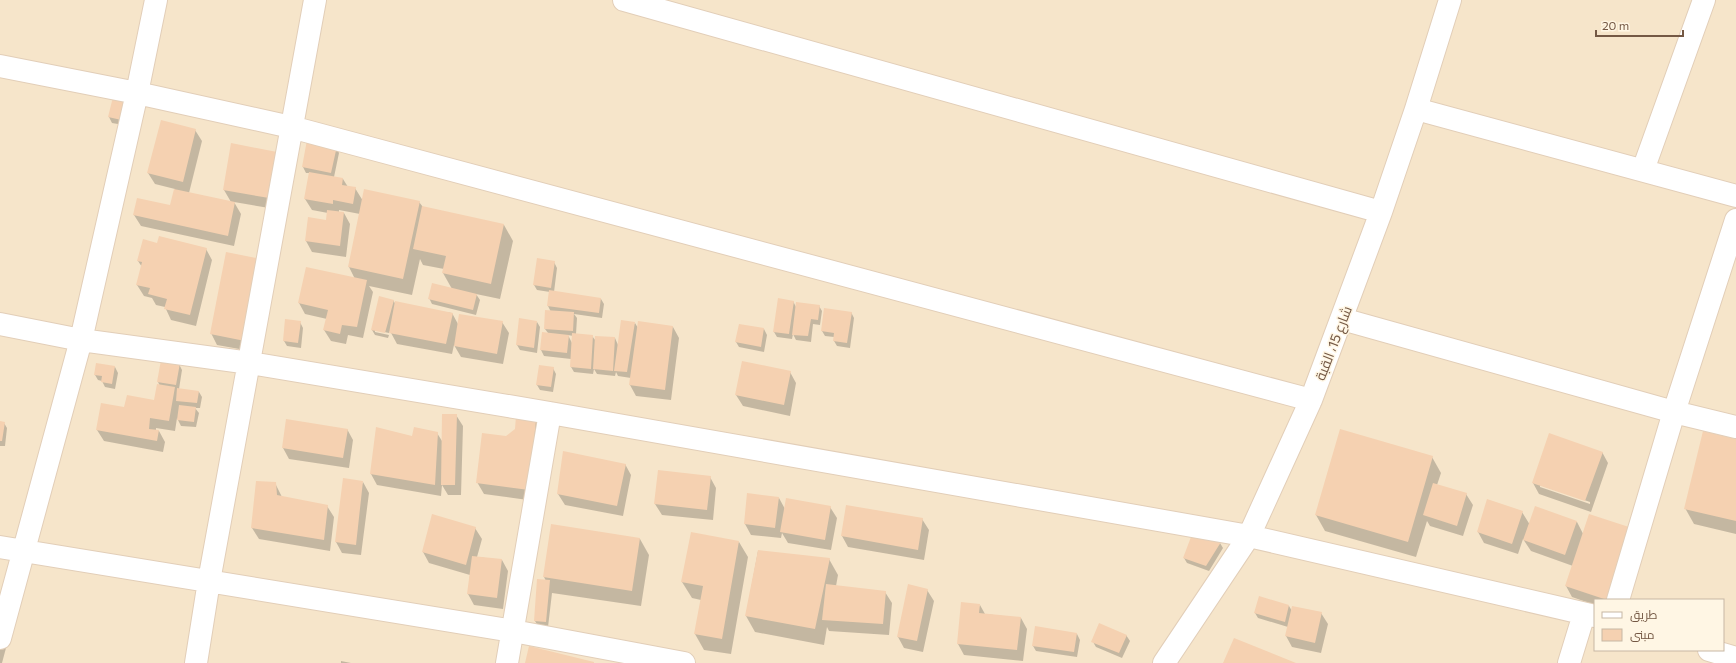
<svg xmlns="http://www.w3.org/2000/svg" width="1736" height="663" viewBox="0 0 1736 663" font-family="Commissioner,Cairo,sans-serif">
<rect width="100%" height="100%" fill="#fef3dc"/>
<path fill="#f6e5ca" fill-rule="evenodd" d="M0,0h1736v663h-1736zM1595,600h128v50h-128z"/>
<path fill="#0003" fill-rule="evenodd" d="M114,98l15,28 -17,-3 -3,-6z
M195,130l7,11 -13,52 42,9 -7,-12 53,-37 -2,56 -41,-7 7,12 -7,32 -93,-20 -7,-11 37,-9 4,-17 -20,-5 -7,-11z
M336,147l3,6 -5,24 9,2 5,8 7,1 8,13 56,1 4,5 81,18 9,16 -13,58 -24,-5 4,6 -4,15 -44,-11 -3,-6 23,-9 -9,-16 1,-4 -21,-4 -3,-6 -8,36 -43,-9 4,6 -10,46 -15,-3 -2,9 -15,-3 -7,-11 3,-11 -22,-5 -6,-11 8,-35 48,11 -6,-12 11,-53 -21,-4v3h5l6,11 -4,33 -34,-5 -6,-11 21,-20 1,-8 -16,-3 -7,-11 5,-26h-4l-3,-6z
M158,244l48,5 6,11 -16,66 -25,-6 -6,-13 -9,-2 -4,-7 -8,-2 -7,-11 5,-18 -4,-6z
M266,261l-10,91 -39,-7 -6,-12z
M554,262l3,6 -3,24 47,7 3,5 -2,14 -28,-4 3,4 -1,16 16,2 4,5 19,-3 3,7 17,-22 3,5 1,-6 34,5 6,11 -8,62 -35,-4 -6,-11 1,-7 -13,-2 -2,-4 -1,4 -18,-2 -3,-5 -1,5 -19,-2 -3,-5v-8l-27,-3 -3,-6 2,-17h5l-3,-4 6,-17 -3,-6 2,-14 -13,-2 -3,-5zM568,335l5,1 -1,7z
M393,300l3,5 56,8 6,11 44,-2 7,11 -6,31 -42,-7 -7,-12 -2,9 -55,-10 -7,-13 -1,2 -14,-3v2l14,3 -1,3 -13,-3 -3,-5z
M793,301l3,6 23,-1 3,5 -2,14 -7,-1 -2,18 -15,-2 -3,-6 -1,5 -15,-2 -3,-5z
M851,312l3,6 -4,30 -13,-2 -3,-5v-4l-9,-1 -3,-5z
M300,322l3,6 -2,20 -14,-2 -3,-5z
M537,322l3,5 -3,26 -17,-3 -3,-5z
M764,329l3,6 -3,17 -25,-5 -3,-5z
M743,363l47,9 6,11 -6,33 -47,-10 -7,-11z
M179,364l3,6 -3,19 20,3 3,5 -2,11h-5l4,5 -3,14 -15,-1 -4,-8 -2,13 -19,-3v3h3l6,11 -2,10 -59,-11 -7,-11 5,-26 23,5 30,-8 5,-15 -2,-4z
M115,367l3,6 -3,16 -10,-2 -3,-6 -4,-1 -3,-5z
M553,368l3,6 -3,18 -13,-2 -3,-5z
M456,415l7,11 -2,69h-13l-6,-10 -1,11 -64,-11 -6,-11 42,-37 24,-4 5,8z
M536,421l6,11 -7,69 -51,-7 -7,-12 29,-45z
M0,422l4,1 3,5 -2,18h-5z
M347,429l6,11 -4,28 -60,-9 -6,-11z
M1736,440v94l-42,-10 -9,-16z
M1602,452l6,11 -17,49 -52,-18 -6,-11zM1540,485l50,17v2l-50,-17z
M1432,457l9,16 -4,12 29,9 7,11 -10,31 -33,-10 -3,-5 -11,36 -91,-26 -9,-16z
M625,464l6,11 -8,41 -58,-11 -7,-11z
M710,477l6,11 -3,32 -51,-5 -7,-11z
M363,482l6,11 -8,62 -19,-2 -6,-11z
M275,483l7,14 45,9 7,11 -4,34 -71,-12 -7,-11z
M779,498l6,11 45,-2 7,11 -6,32 -43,-7 -6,-10 -1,5 -30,-3 -6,-11z
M847,506l75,13 7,11 -5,30 -76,-13 -6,-11z
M1522,512l8,13 47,-3 40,78h-22v5l-23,-8 -6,-11 7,-20 -42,-15 -8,-12 -5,15 -34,-11 -6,-11z
M552,526l88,13 9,16 -8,51 -89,-13 -4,34 -10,-1 -3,-5 11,-40 -2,-4z
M475,528l7,11 -5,18 25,3 6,11 -5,38 -29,-4 -6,-11 2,-19 -41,-12 -6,-11z
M739,542l9,15 -17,97 -27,-4 -9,-16 6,-34 -9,-2 -10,-16z
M1220,543l3,5 -14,23 -22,-8 -3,-5z
M758,551l71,8 9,16 -2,11 49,6 7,11 -3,32 -60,-4 -2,-4 -3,18 -69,-13 -9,-16z
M927,590l7,11 -11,51 -19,-4 -6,-11z
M980,605l5,9 36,4 6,11 -4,32 -59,-6 -6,-11z
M0,606l14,12 -12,45h-2z
M1289,606l3,5 29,2 7,11 -7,29 -29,-6 -6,-11 2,-9 -30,-9 -3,-5z
M1077,634l3,6 -3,17 -41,-6 -3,-5z
M1126,635l4,6 -8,17 -26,-11 -3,-5z
M341,661l10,2h-10z"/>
<path fill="#f5d1b1" d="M113,97l18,4 -5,20 -18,-4z
M161,120l35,9 -13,53 -36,-9z
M307,140l30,6 -6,27 -29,-6z
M231,143l46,9 -8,46 -46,-8z
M309,172l34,6 -1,7 14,2 -3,17 -20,-4v4l-29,-5z
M174,189l61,13 -7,34 -95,-21 4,-17 33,7z
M364,189l56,12 -17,78 -55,-12z
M422,206l82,18 -13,60 -49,-11 4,-17 -33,-7z
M327,210l17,2 -4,34 -35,-5 3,-24 18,3z
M159,236l48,12 -17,67 -26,-6 3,-10 -19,-5 2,-6 -14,-3 6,-23 -5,-1 6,-22 14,4z
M226,252l40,8 -16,82 -40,-8z
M537,258l18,3 -4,27 -18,-3z
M306,267l61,13 -10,47 -15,-2 -2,9 -17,-4 5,-20 -30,-7z
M432,283l45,11 -4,16 -45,-11z
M549,290l52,8 -2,15 -52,-7z
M379,296l15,4 -9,33 -14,-3z
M778,298l16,3 -5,33 -16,-2z
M395,301l58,12 -7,31 -57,-11z
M796,302l24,3 -2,15 -7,-1 -3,17 -16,-1z
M824,308l28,4 -5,31 -14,-2 1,-8 -13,-2z
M545,310l29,2 -1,19 -29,-2z
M459,314l44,7 -6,33 -43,-8z
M519,318l18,3 -3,27 -18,-3z
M285,319l16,2 -3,22 -15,-2z
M621,320l14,2 -8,50 -13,-1z
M638,321l35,5 -8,64 -36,-5z
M739,324l25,4 -3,19 -26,-5z
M542,332l27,3 -2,18 -27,-3z
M572,333l21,2 -2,34 -21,-2z
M595,336l20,1 -2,34 -20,-2z
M161,360l19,3 -4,22 -19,-3z
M742,361l49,10 -7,34 -49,-10z
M96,363l19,3 -3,18 -11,-2 1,-6 -8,-1z
M539,365l15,2 -3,20 -15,-2z
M157,384l18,3 -6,34 -19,-3 -1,11 10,1 -2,11 -61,-11 5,-27 23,4 3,-12 27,5z
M177,388l22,3 -2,12 -21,-2z
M179,405l17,2 -2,15 -17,-2z
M442,414h15l-2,71h-14z
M516,416l20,4 -7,70 -53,-7 6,-50 24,3 9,-7z
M286,419l62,10 -5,29 -61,-10z
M0,421l5,1 -3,19h-2z
M376,427l36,9 2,-9 24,5 -3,53 -65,-11z
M1340,429l93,27 -25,86 -93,-27z
M1703,431l33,8v82l-52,-12z
M1549,433l54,19 -18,49 -53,-18z
M563,451l63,13 -9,42 -60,-12z
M658,470l53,6 -4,34 -53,-6z
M343,478l20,3 -7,64 -21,-3z
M256,481l20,1 1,13 51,10 -4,35 -73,-12z
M1433,483l34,10 -10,33 -34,-11z
M747,493l32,4 -4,31 -31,-4z
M786,498l45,8 -6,34 -45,-8z
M1487,499l36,12 -11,33 -35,-12z
M846,505l77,13 -5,32 -77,-14z
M1535,506l42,15 -12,34 -42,-15z
M432,514l44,13 -10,38 -44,-13z
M1589,514l43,14 -25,72 -42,-14z
M551,524l89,14 -8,53 -89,-14z
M691,532l48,9 -17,98 -28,-5 9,-48 -22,-4z
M1191,537l30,5 -15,24 -23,-8z
M758,550l72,8 -15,71 -70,-13z
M472,556l30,3 -5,39 -30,-4z
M537,579l13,1 -4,42 -12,-1z
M826,584l60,7 -3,33 -61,-4z
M908,584l20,5 -11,52 -20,-4z
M1259,596l30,9 -4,17 -31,-9z
M961,602l19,2 -1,9 42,4 -4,33 -60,-6z
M1292,606l30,6 -7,31 -30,-7z
M1099,623l28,12 -8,18 -28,-11z
M1035,626l42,7 -3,19 -42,-6z
M1234,638l62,25h-73z
M529,646l65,16v1h-69z"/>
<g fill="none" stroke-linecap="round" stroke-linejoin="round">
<g stroke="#e2ceb8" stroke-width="24">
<path id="street" d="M624,0l757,212
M0,66l137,27 154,34 1020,273
M1416,109l320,87
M1643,170l61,-170
M1342,319l332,93 62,15
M0,324l81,16 169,23 300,50 699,123 346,80
M0,547l513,84 171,32
M1618,600l56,-188 62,-192
M0,638l81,-298 56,-247 19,-93
M1709,650l27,8
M196,663l13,-82 106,-581
M507,663l43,-250
M1164,663l85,-127 62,-136 70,-188 35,-103 34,-109
M1569,663l15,-49"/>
</g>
<use href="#street" stroke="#fff" stroke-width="22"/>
</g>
<g text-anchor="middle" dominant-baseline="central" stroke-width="3" stroke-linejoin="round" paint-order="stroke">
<g font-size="14" fill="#745844" stroke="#fff6e4">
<text transform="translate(1333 343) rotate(-69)">شارع 15، القبة</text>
</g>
</g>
<rect x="1594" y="599" width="130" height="52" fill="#fff6e4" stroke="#c7b7a4"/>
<rect x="1602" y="612" width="20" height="6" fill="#ffffff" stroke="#c7b7a4"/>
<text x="1630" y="619" font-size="12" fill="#745844">طريق</text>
<rect x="1602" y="629" width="20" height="12" fill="#f5d1b1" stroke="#c7b7a4"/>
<text x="1630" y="639" font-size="12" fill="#745844">مبنى</text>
<path d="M1596 30v6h87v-6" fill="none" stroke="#745844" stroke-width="2"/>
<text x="1602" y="30" font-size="12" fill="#745844" stroke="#fff6e4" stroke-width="3" paint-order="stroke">20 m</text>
</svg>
